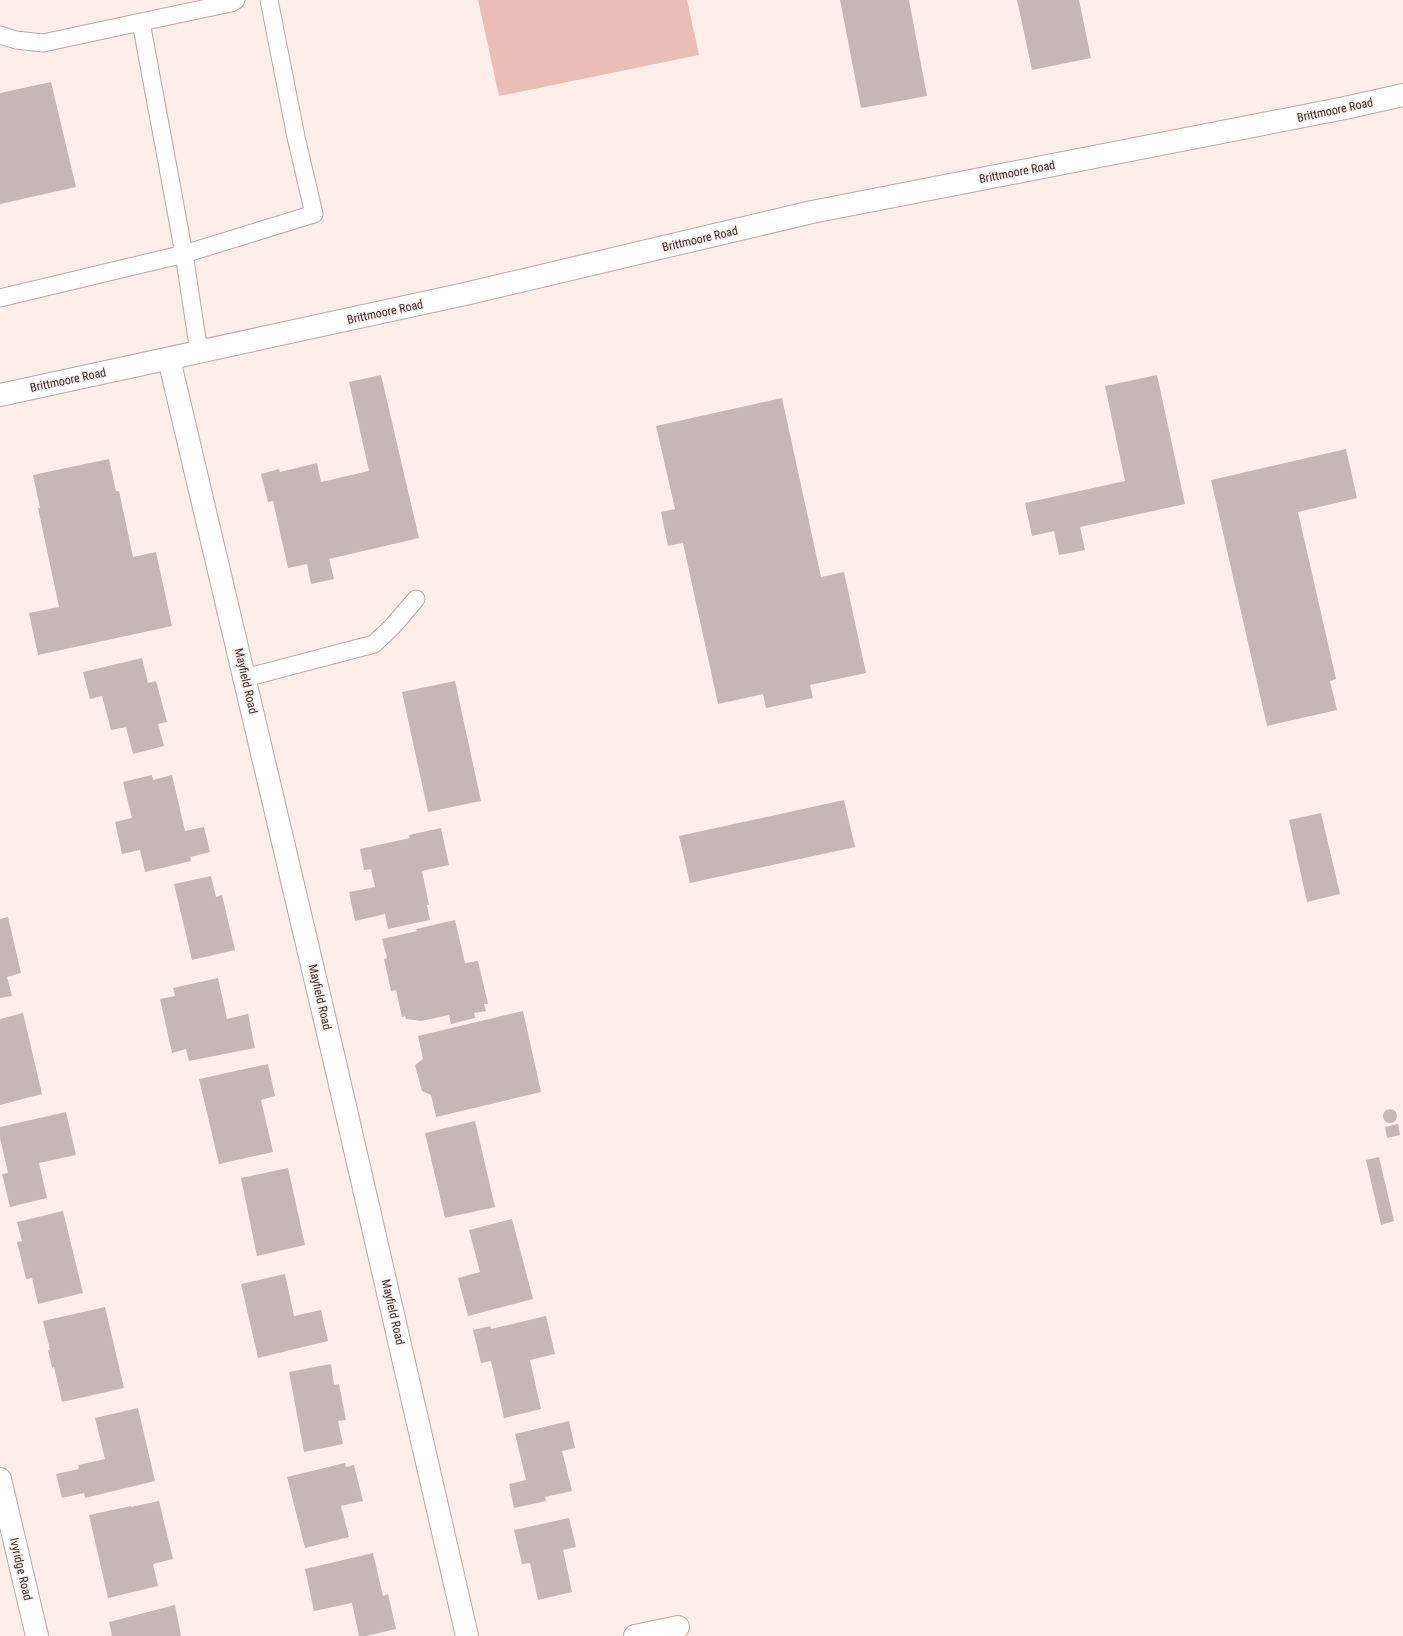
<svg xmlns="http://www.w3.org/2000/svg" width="1403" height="1636" viewBox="0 0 1403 1636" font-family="'Roboto Condensed',sans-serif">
<rect width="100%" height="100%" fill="#fdeeea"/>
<path fill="#ebbeb4" d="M478,0h209l12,55 -200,41z"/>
<path fill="#c5b7b3" d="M840,0h69l18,96 -66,12z
M1017,0h62l12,58 -59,12z
M51,82l25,105 -76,17v-111z
M381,375l38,163 -90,21 5,20 -23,5 -4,-20 -19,4 -15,-67 -5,1 -7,-28 18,-5 1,3 37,-9 4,19 48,-11 -20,-89z
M1157,375l28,129 -105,23 5,23 -26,5 -5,-24 -22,5 -7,-33 100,-22 -20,-95z
M782,398l39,179 23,-5 22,101 -56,12 3,13 -47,10 -3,-14 -45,10 -35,-161 -15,3 -7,-34 14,-3 -19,-83z
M1346,449l11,49 -59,14 38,167 -6,2 7,29 -70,16 -56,-246z
M109,459l7,32h3l14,66 23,-5 16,74 -134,29 -9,-42 30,-6 -21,-99h2l-7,-33z
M142,658l6,25 8,-2 11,41 -9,2 6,22 -31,8 -7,-27 -15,3 -9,-34 -12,3 -7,-27z
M455,681l26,120 -53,11 -26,-120z
M152,775l1,5 19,-5 13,56 19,-4 6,25 -20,5 1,4 -46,11 -5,-22 -18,4 -7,-32 17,-4 -9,-36z
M844,800l11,47 -165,36 -11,-47z
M1321,813l19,81 -33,8 -18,-82z
M441,828l8,37 -27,6 7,34h-2l3,15 -42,9 -3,-15 -30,7 -6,-29 26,-5 -4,-18 -7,1 -4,-21 50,-11 -1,-3z
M211,876l5,21 6,-2 13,55 -43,10 -18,-76z
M8,917l13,56 -14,4 5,19 -12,2v-79z
M455,920l10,43 13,-2 10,43h-4l2,7 -12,2 1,5 -24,6 -2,-9 -28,6 -15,-2 -1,-3 -3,1 -6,-27 -5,1 -7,-32 3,-1 -5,-19 35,-8 -1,-2z
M218,978l9,41 21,-5 7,34 -66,13 -3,-12 -14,4 -12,-54 15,-3 -2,-8z
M523,1011l18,81 -105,25 -5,-22 -9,-4 -7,-26 8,-6 -5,-23z
M23,1013l19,81 -42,11v-86z
M268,1064l7,32 -14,4 12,52 -54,12 -20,-85z
M1383 1116a7 7 0 1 1 14 0a7 7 0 1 1-14 0Z
M66,1112l10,43 -37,8 8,35 -37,9 -8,-33 6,-1 -8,-35v-11z
M475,1121l20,86 -50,11 -20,-85z
M1398,1124l2,11 -13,3 -2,-11z
M1379,1157l15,64 -13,4 -15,-65z
M288,1168l17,77 -48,11 -16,-78z
M63,1211l20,82 -45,11 -6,-26 -6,1 -9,-37 5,-1 -5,-19z
M512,1219l21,80 -65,17 -10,-38 22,-6 -11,-42z
M285,1274l9,42 27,-6 7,31 -70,17 -17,-74z
M105,1307l19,81 -62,14 -8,-35 -2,1 -4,-18h2l-7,-29z
M546,1316l9,38 -25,6 11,49 -37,9 -13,-57 -10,2 -8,-33 17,-4 1,3z
M331,1364l3,21 5,-1 7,36 -8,1 5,23 -39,8 -15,-80z
M138,1408l17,73 -70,17 -1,-5 -22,5 -6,-24 23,-5 -1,-4 27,-6 -10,-41z
M569,1421l6,27 -13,3 10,40 -27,6 1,4 -32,7 -5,-24 17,-4 -11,-46z
M345,1463l1,4 8,-2 9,36 -22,5 8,31 -44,11 -18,-71z
M159,1501l14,58 -20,5 5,22 -50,12 -19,-83 42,-9v1z
M569,1518l7,29 -13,3 9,42 -34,8 -8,-37 -8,1 -8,-34z
M373,1553l10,43 5,-2 8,35 -30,7h-7l-7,-33 -38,8 -9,-42z
M175,1605l6,31h-69l-3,-14z"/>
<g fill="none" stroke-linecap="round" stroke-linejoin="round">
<g stroke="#b7a8a5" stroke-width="19">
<path id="lane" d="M141,22l90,-19 5,-3
M0,35l16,5 27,3 98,-21 43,232 130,-40 -18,-77 -27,-137
M0,298l184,-44 15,98
M245,678l129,-34 18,-17 24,-28"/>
</g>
<g stroke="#b7a8a5" stroke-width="24">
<path id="street" d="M169,359l164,695 134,582
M0,1479l37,157
M635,1636l43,-9"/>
</g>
<g stroke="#b7a8a5" stroke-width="24">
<path id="secondary" d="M0,395l465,-101 347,-82 533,-104 58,-13"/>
</g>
<use href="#lane" stroke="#fff" stroke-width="17"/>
<use href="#street" stroke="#fff" stroke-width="22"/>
<use href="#secondary" stroke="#fff" stroke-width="22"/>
</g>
<g text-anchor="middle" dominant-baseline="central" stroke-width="3" stroke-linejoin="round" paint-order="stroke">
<g font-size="12" fill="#352f2e" stroke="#fdeeea">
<text transform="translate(1335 110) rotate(-12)">Brittmoore Road</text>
<text transform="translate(1017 172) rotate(-11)">Brittmoore Road</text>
<text transform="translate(700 239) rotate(-13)">Brittmoore Road</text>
<text transform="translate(385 312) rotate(-12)">Brittmoore Road</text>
<text transform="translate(68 380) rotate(-12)">Brittmoore Road</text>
<text transform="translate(246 681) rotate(77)">Mayfield Road</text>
<text transform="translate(320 997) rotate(77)">Mayfield Road</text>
<text transform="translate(393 1312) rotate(77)">Mayfield Road</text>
<text transform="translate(21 1569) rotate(77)">Ivyridge Road</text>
</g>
</g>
</svg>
